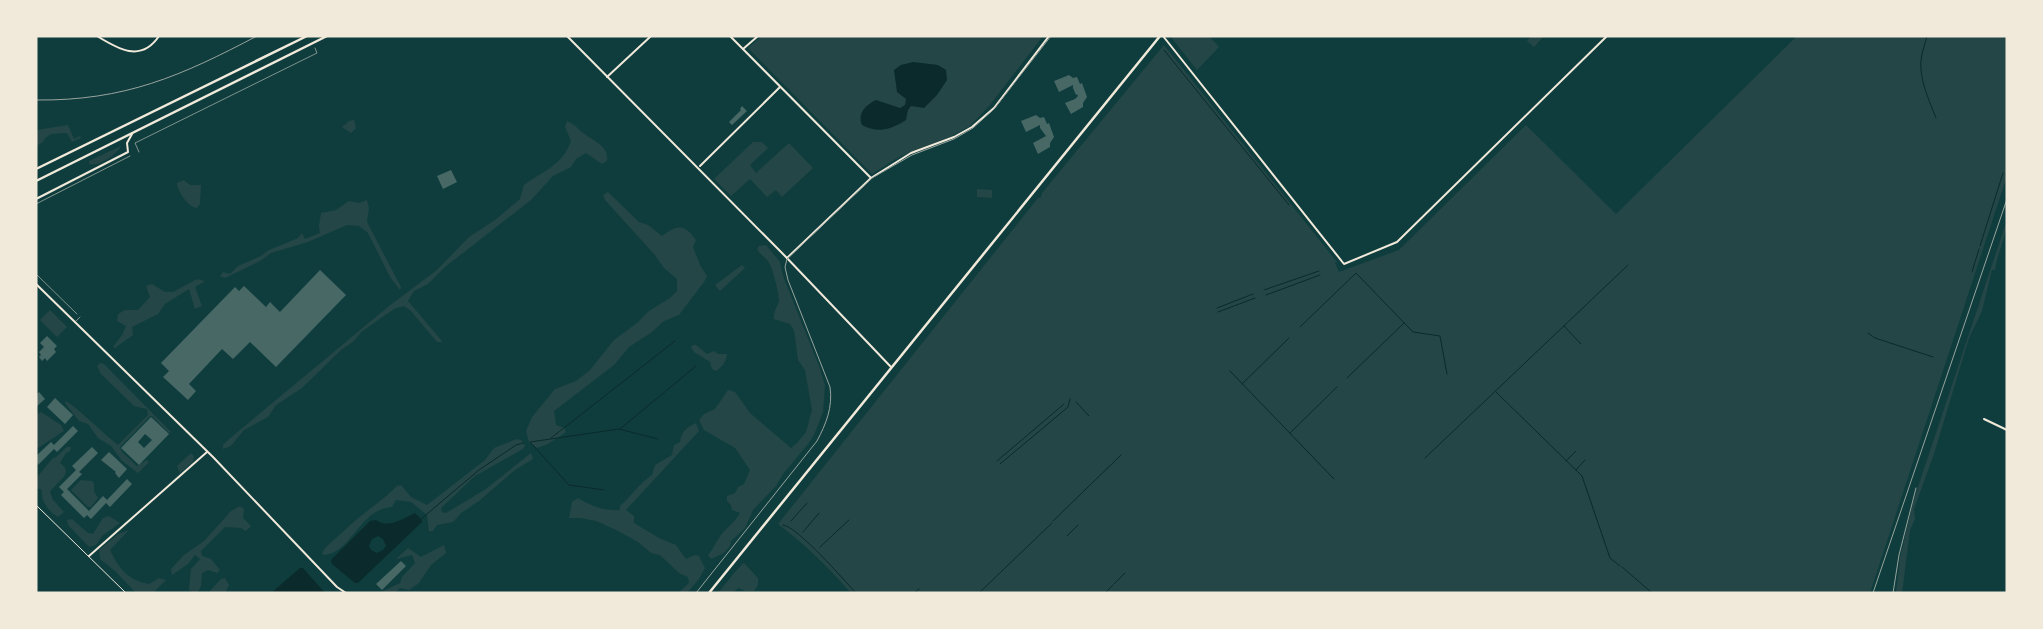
<svg xmlns="http://www.w3.org/2000/svg" width="2043" height="629" viewBox="0 0 2043 629" font-family="'DejaVu Sans',sans-serif">
<rect width="100%" height="100%" fill="#0f3d3e"/>
<path fill="#244646" d="M762,36h281l-53,69 -20,21 -18,10 -53,21 -27,17 -124,-126z
M1209,36l10,11 -22,23 -26,-33z
M1531,36h11l1,1 -9,10 -7,-6z
M1797,36h210v140l-137,417h-1019c-22,-25 -46,-49 -73,-69l260,-326 3,-1 1,-4 122,-148 173,217 -2,1 4,9 60,-22 127,-125 90,89z
M354,120l2,8 -5,5 -9,-6 7,-6z
M567,121c11,5 10,8 19,14 9,7 23,11 21,26l-5,3 -16,-11 -10,6 -5,8 -18,9 -22,24 -86,67 -17,17 -14,7 -6,10 34,40 -1,1h-4l-26,-31 -7,-5 -10,3 -33,23 -7,9 -13,9 -39,38 -26,17 -8,12 -24,13 -13,16 -8,3v-4l5,-5 161,-134 48,-36 32,-33 26,-17 25,-21 4,-14c19,-14 39,-20 47,-44l-6,-14z
M68,125l6,14 6,-3 1,2 -9,4 -5,-9 -16,1 -6,4 -2,4 -7,4v-16z
M753,142h9l6,6 -18,17 6,8 33,-30 24,25 -31,29 -6,-7 -9,7 -17,-18 -19,17 -17,-17z
M121,146c-5,9 -22,21 -32,18v-3z
M184,180l6,5h11l-1,19 -3,4c-8,0 -20,-17 -20,-25z
M977,189l15,1v8l-15,-1z
M608,192l31,30 9,3 14,11c15,-11 22,-13 34,4l-3,7 8,20 6,9 -3,6 -25,33 -15,6 -12,11 -23,15 -15,18 -60,46 2,14 8,3 2,4 -18,12 -11,4 -8,-6 -3,-11 6,-14 23,-28 21,-8 14,-11 24,-30 23,-17 12,-12 21,-13 7,-7v-12l-13,-11 -10,-14 -49,-54 -2,-5z
M367,200l2,8 -2,14 34,65 -1,3 -10,-13 -22,-44 -9,-7 -12,-1 -39,17 -37,11 -11,8 -35,17 -5,-2 3,-4 7,2 8,-8 23,-10 8,-6 29,-12 4,-5 3,6 15,-6 -1,-7 2,-13 15,-3 13,-9 10,2z
M2007,220c0,16 -10,33 -12,50h-3l-10,41 -13,27 -35,116 -20,55 1,10 -5,11 -8,63h-6l4,-35 13,-56z
M766,245l14,17 3,14 36,90 6,19 -2,27 -9,23 -6,9 -25,30 -7,12 -23,24 -8,18 -14,13 -1,5 -6,7 -13,6 -3,-4c5,-6 7,-11 11,-17 5,-9 15,-14 21,-25l-8,-3 -1,-5 -4,-4v-5l8,-3 3,-6 6,-3 6,-14 -15,-22 -31,-18 -5,-10 5,-6 11,-5 13,-19 7,2 15,21 41,35 6,-5 9,-11 6,-22 -7,-40 -7,-10 -4,-30 -4,-6 -16,-5c-1,-8 4,-12 5,-19 0,-7 -7,-34 -11,-39 -4,-5 -8,-6 -11,-12l2,-3z
M742,265l3,3 -25,23 -5,-6z
M197,279l8,2 -10,6 7,19 -7,3 -6,-20 -24,15 -7,10 -26,13 1,8 -18,13 -2,-1 9,-12 4,-9 -9,-5 1,-7 7,-4h13l12,-13 -4,-11 6,-2 13,8h8z
M50,310l17,17 -10,10 -17,-17z
M693,345h3l11,9 7,-3 4,3h9c-1,8 -4,12 -11,17l-4,-2 -2,-7 -16,-10 -3,-5z
M100,363l4,1 67,68 -2,1 -17,-17h-2l-30,31 2,5 15,14 10,-6 2,2 -11,11 -16,-12 -11,-15 -13,-8 -10,-14 -9,-3 -14,-18 1,-2c19,13 34,30 52,44l30,-30 -1,-6 -13,-3 -33,-32 -4,-8z
M41,412l20,13 3,6 -26,17 -2,-1v-32z
M696,423l3,8 -73,79 8,6v7l25,15 17,7 10,14 9,-4 4,1 6,12 -6,11 -12,14h-9l11,-10 -1,-6 -9,-4 -19,-18 -9,-2 -13,-11 -22,-12 -20,-9 -16,-3h-11l3,-16 6,-4c13,8 26,13 42,12v-4c12,-11 19,-22 32,-31l3,-10 17,-10 2,-10 6,-3c1,-10 7,-15 16,-19z
M517,439l4,1 4,6 -2,3 -48,27 -34,32 1,4 4,1 40,-24 45,-36 2,6 -18,11 -36,31 -18,12 -8,9 -16,3 -4,6h-4l-2,-16 -16,-13 -15,-2 -4,7c-33,2 -40,46 -68,48l-2,-2 4,-6 31,-28 28,-22 12,-11 4,-1 10,12 16,8 58,-45 9,-12z
M67,447h4l-1,4 -4,2 -6,10c16,10 -5,20 -10,29l3,8 11,12 -6,5c-9,-5 -18,-17 -16,-27l-6,-2v-12h2l14,-17 4,-2z
M191,453l3,3 -1,6 -13,11 -3,-7z
M81,480l11,1 2,3v7l4,7 -7,9h-3l-17,-17z
M240,506l4,3 -1,9 8,8 -5,5 -5,-3 -16,-1 -24,24 1,5 9,3 9,11 -3,3 -9,-3 -6,3 -1,13 -3,6 -6,1 -3,-4 2,-20 9,-10 -5,-4 -7,9 -16,11 -1,-6 13,-14 20,-14 27,-30z
M109,516l11,7 -18,13 -6,9 -7,2 -21,-22 -1,-5 5,-1 16,14 5,1 10,-16z
M129,530l-19,20c9,19 18,30 39,34l10,-6 7,2 -13,13h-17l-21,-22 -15,-12 -1,-9 19,-16z
M444,545l2,8 -15,12 -12,18 -10,7 -9,-2 -5,5h-16l21,-10 2,-6 13,-14 -3,-8 -16,4 12,-11 13,9z
M744,563l14,15v7l-4,6h-9l-7,-3 -5,5h-15c5,-6 22,-28 26,-30z
M225,578l4,7 -4,8h-17l13,-14z"/>
<path fill="#0a2a2b" fill-rule="evenodd" d="M913,62l25,3 8,5 1,10 -10,15 -13,13 -13,-2 -3,4 -2,10c-14,9 -28,14 -44,5 -5,-12 4,-20 14,-25l24,8 5,-3 1,-6 -9,-7 -3,-22 7,-5z
M415,513l6,6 1,3 -64,61h-3l-23,-19 -1,-4 39,-39 6,-1c13,9 26,-1 39,-7zM378,536l5,3 3,7 -3,4 -6,3 -6,-3 -2,-4 3,-7z
M300,568h3l22,25h-54z"/>
<g fill="none" stroke-linecap="round" stroke-linejoin="round">
<path stroke="#0a2a2b" stroke-width="1" d="M1927,36c-2,8 -5,16 -6,24 -2,19 8,40 15,58
M1164,50l125,155
M1980,246l23,-73
M1972,272l7,-23
M1264,290l55,-19
M1266,295l54,-20
M1217,308l36,-14
M1218,312l37,-14
M1564,326l17,18
M1300,327l56,-54 57,59 27,4 7,38
M1868,333l7,5 58,19
M1230,371l104,108
M1347,378l57,-55
M1242,384l47,-46
M1496,392l86,84 28,82 10,8
M1076,402l13,14
M620,429l76,-63
M1290,433l47,-46
M551,438l124,-97
M1425,458l203,-193
M997,461l67,-57
M1566,461l10,-10
M1000,464l68,-57 2,-8
M1576,470l9,-10
M604,490l-35,-5 -39,-43 89,-13 39,10
M421,519l58,-49 37,-25 7,-2
M791,521l16,-18
M1053,521l68,-66
M783,525c14,1 61,55 73,68
M803,532l16,-19
M1067,536l11,-11
M820,547l29,-27
M1622,567l30,26
M1114,584l11,-11
M914,593l5,-4
M979,593l73,-70
M1105,593l8,-8"/>
</g>
<path fill="#486865" fill-rule="evenodd" d="M1069,75l4,3 4,-1 3,7 2,-1 5,14 -4,6v4l-12,7 -6,-11 10,-4 3,-3 -1,-2 -1,1 -3,-7v-3l-14,7 -5,-11z
M742,106l5,5 -15,14 -3,-3 12,-12 -1,-1z
M1036,115l4,3 4,-1 3,7 2,-1 5,14 -4,6v4l-12,7 -5,-11 13,-7 -6,-8v-3l-14,7 -5,-11z
M451,170l6,12 -14,7 -6,-13z
M320,270l26,25 -70,72 -26,-25 -17,17 -11,-10 -33,35 7,7 -8,9 -25,-23 6,-6 -8,-8 74,-76 4,4 5,-5 22,21 4,-5 10,10z
M47,336l10,10 -3,3 2,3 -9,9 -2,-3 -3,3 -3,-4 2,-2 -2,-3 5,-5 -4,-4z
M39,392l6,7 -9,8v-12z
M55,398l18,17 -8,9 -18,-17z
M151,417l18,17 -30,31 -18,-17zM145,434l7,6 -8,8 -6,-6z
M73,426l5,5 -21,21 -3,-3 -16,16 -2,-9 15,-14 3,3z
M92,447l6,6 -19,19 3,2 -15,15 22,22 14,-15 4,4 20,-21 5,5 -22,23 -4,-4 -15,16 -4,-4 -3,3 -23,-23 3,-3 -5,-5 17,-17 -4,-4z
M109,452l18,17 -8,9 -4,-5 1,-1 -15,-12z
M401,561l5,5 -24,24 -6,-6z"/>
<g fill="none" stroke-linecap="round" stroke-linejoin="round">
<path stroke="#f1e9da" stroke-width="0.5" d="M139,152l-4,-9 182,-90 -2,-5
M36,204l94,-48
M36,274l41,40"/>
<path stroke="#f1e9da" stroke-width="0.5" d="M76,321l4,-4"/>
<path stroke="#f1e9da" stroke-width="1" d="M36,505l90,88"/>
<path stroke="#f1e9da" stroke-width="2" d="M730,36l141,142
M1163,36l181,228 53,-22 210,-206
M743,49l15,-13
M700,166l80,-79
M36,199l92,-47 -1,-9 5,-9
M787,258l84,-80 40,-25 43,-16 18,-10 22,-19 55,-72
M36,284l177,173 124,130 9,6
M1984,419l23,11
M89,556l118,-104"/>
<path stroke="#f1e9da" stroke-width="2" d="M97,36c21,13 44,27 62,0
M567,36l218,220 106,111
M607,77l44,-41"/>
<path stroke="#f1e9da" stroke-width="2.5" d="M709,593l451,-557"/>
<path stroke="#f1e9da" stroke-width="2.5" d="M36,169l271,-133
M36,181l291,-145"/>
<path stroke="#97a49c" stroke-width="1" d="M696,593l121,-152c9,-17 16,-34 13,-54l-42,-107 -3,-13 2,-8 85,-81 40,-23 42,-16 19,-11 21,-19 57,-73"/>
<path stroke="#97a49c" stroke-width="1" d="M36,100c89,1 145,-24 221,-64
M1873,593l134,-394
M1893,593l6,-38 17,-67"/>
</g>
<rect width="2043" height="629" fill="none" stroke="#f1e9da" stroke-width="75"/>
</svg>
